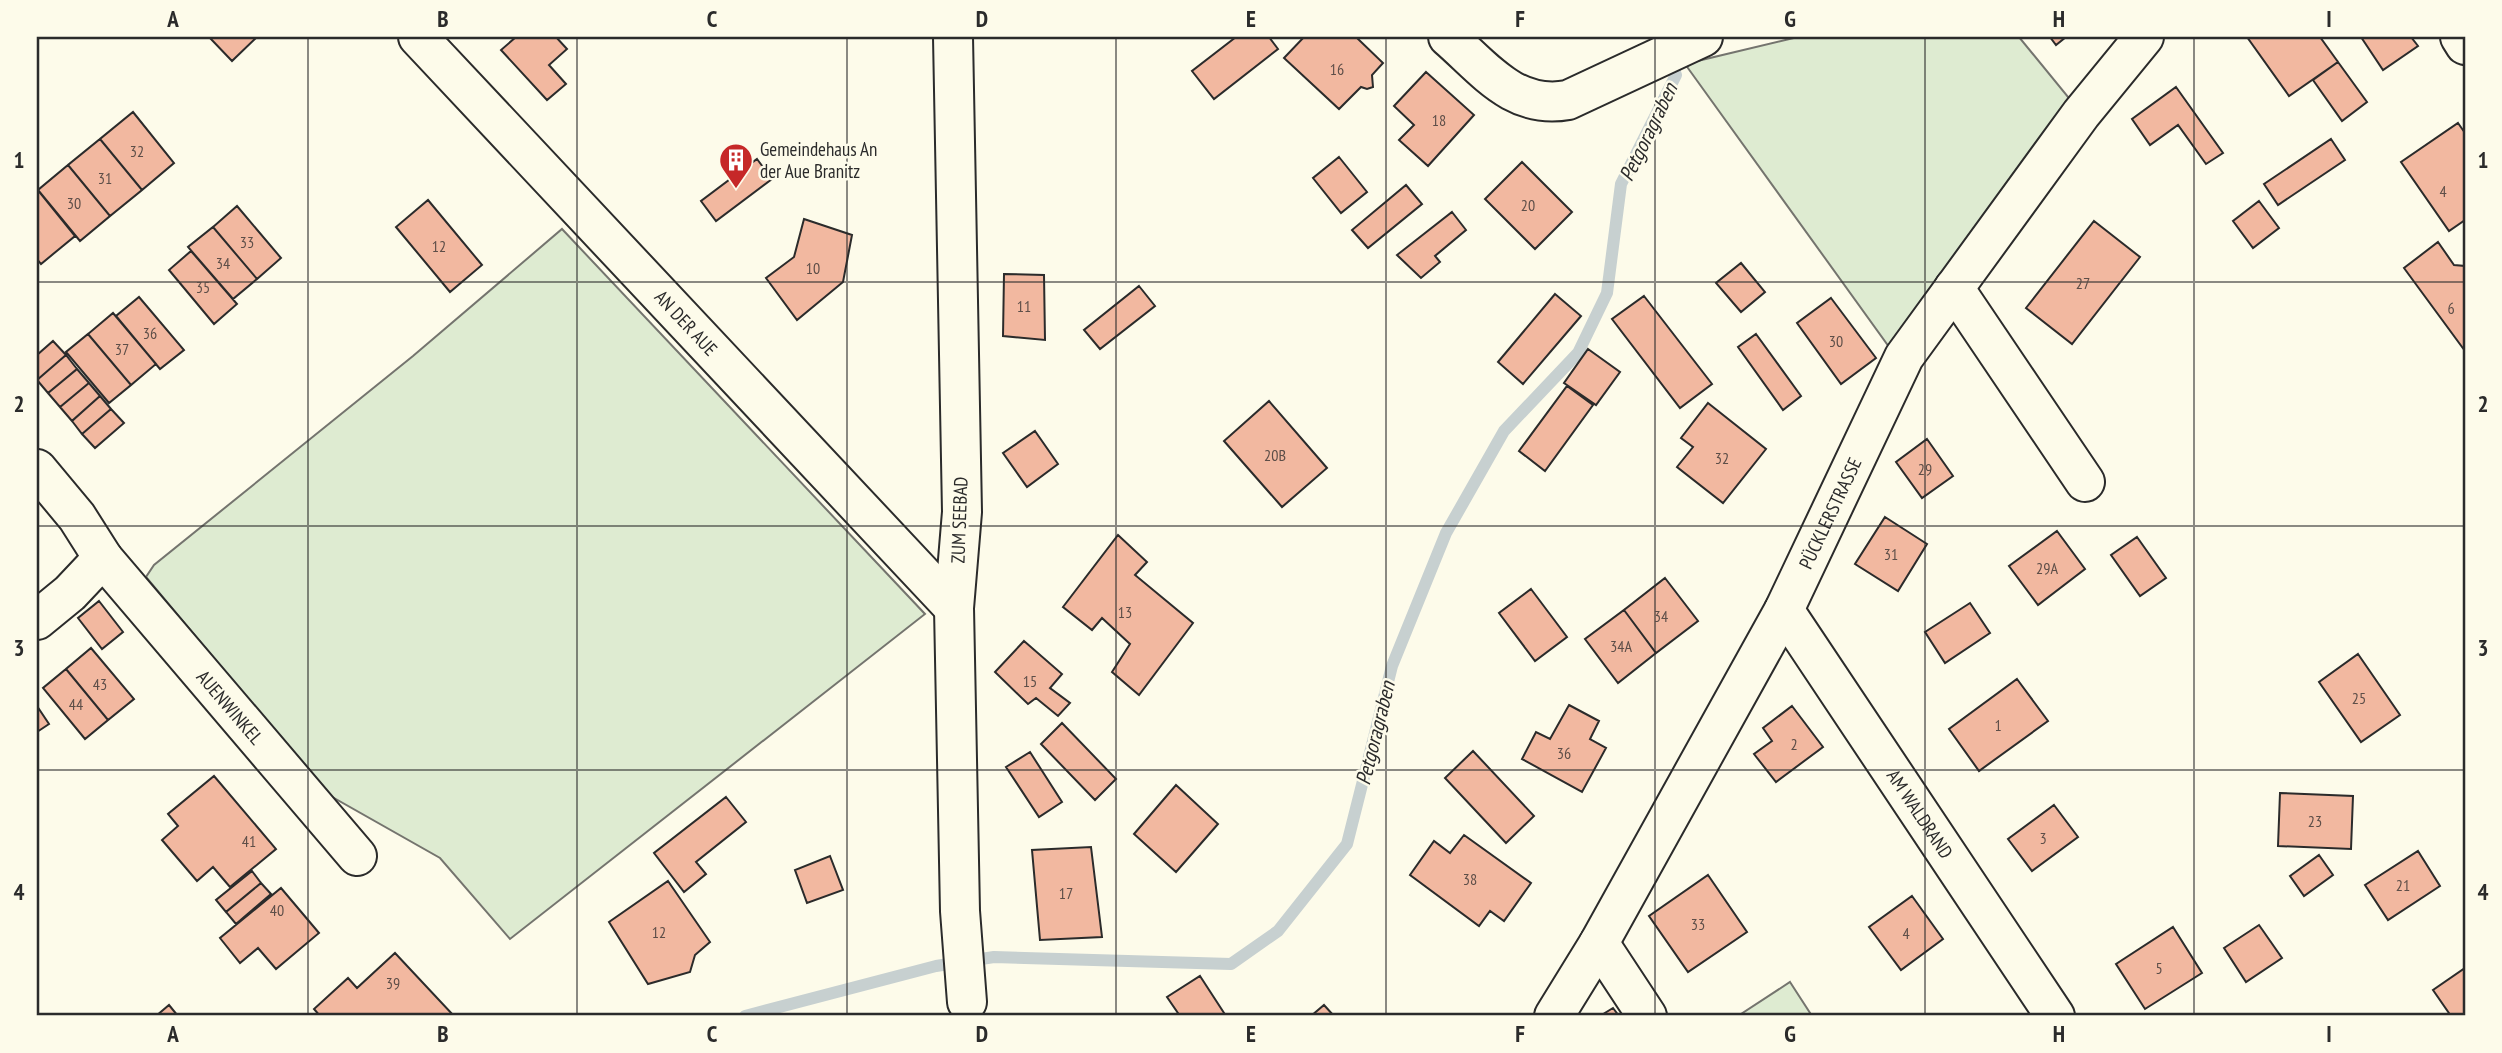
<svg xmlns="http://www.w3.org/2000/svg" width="2502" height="1053" viewBox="0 0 2502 1053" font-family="'PT Sans Narrow',sans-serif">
<rect width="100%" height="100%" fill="#fdfbea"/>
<path fill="#deebd1" stroke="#74746e" stroke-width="2" d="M1798,37h221l54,66 -181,248 -207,-287z
M562,229l363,385 -415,325 -70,-81 -113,-64 -181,-217 8,-12 259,-209z
M1790,982l22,34h-74z"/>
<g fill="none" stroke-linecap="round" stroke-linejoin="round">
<path stroke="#c7d0d0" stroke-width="12" d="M745,1016l191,-50 58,-9 237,7 47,-33 69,-87 45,-178 54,-133 58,-102 74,-78 29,-60 14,-109 55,-109 -7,-19"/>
</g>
<path fill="#f2b8a0" stroke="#2b2b2b" stroke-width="2" d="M209,37h48l-25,24z
M516,37h40l11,12 -18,16 17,19 -19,16 -46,-50z
M1236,37h33l9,12 -64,50 -22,-28z
M1304,37h52l27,26 -11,12 1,12 -6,2 -6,-2 -22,22 -55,-51z
M2050,37h16l-10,8z
M2247,37h73l18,25 -49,34z
M2361,37h50l7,9 -35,24z
M2338,62l29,40 -25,19 -29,-41z
M1426,72l48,43 -46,51 -29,-26 15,-15 -20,-19z
M2176,87l47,66 -17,11 -28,-39 -28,20 -18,-26z
M133,112l41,51 -32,27 -42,-51z
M2458,123l7,10v87l-16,11 -48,-69z
M100,139l42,51 -32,26 -42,-51z
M2331,139l14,21 -67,45 -14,-21z
M1339,157l28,35 -26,21 -28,-35z
M757,159l15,20 -56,42 -15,-20z
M1522,162l50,50 -37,37 -50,-50z
M68,165l42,51 -30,25 -42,-51z
M1406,185l16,19 -54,44 -16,-18z
M37,189l38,47 -34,28 -4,-5z
M428,200l54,65 -32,27 -54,-65z
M2259,201l20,27 -26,20 -20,-27z
M237,206l44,52 -24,21 -44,-52z
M1452,212l14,18 -31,26 5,6 -19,16 -24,-23z
M804,219l48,16 -9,47 -46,38 -31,-42 28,-21z
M2094,221l46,36 -68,87 -46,-36z
M213,227l44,52 -24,20 -45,-52z
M2438,242l16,23 11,1v85l-61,-83z
M191,251l46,53 -23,20 -45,-54z
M1741,263l24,29 -24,20 -25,-29z
M1004,274l40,1 1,65 -42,-4z
M1139,286l16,20 -55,43 -16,-19z
M1555,294l26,22 -58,68 -25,-22z
M1644,296l68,88 -32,24 -68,-89z
M139,297l45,53 -24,19 -44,-53z
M1831,298l45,60 -35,26 -44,-61z
M113,313l43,51 -25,21 -43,-51z
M88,334l43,51 -22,18 -43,-51z
M1756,334l45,62 -18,14 -45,-63z
M53,341l13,14 -29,25v-25z
M1588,349l32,23 -24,33 -32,-22z
M66,355l11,14 -29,24 -11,-13z
M77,369l12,14 -29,24 -12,-14z
M89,383l11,13 -28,25 -12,-14z
M1567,386l26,19 -48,66 -26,-20z
M100,396l11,13 -29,25 -10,-13z
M1269,401l58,67 -45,39 -58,-66z
M1708,403l58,46 -43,54 -46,-36 16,-20 -12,-9z
M111,409l13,14 -29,25 -13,-14z
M1035,431l23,33 -31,23 -24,-34z
M1927,439l26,37 -31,22 -26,-36z
M1885,517l42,27 -29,47 -43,-27z
M2057,531l28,38 -47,36 -29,-39z
M1118,535l29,27 -12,13 58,48 -54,72 -27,-23 18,-28 -28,-26 -10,12 -29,-23z
M2137,537l29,41 -26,18 -29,-41z
M1665,578l33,43 -42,32 -32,-43z
M1531,589l36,48 -32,24 -36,-48z
M99,601l24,31 -21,17 -24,-31z
M1970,603l20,30 -45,30 -20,-31z
M1624,610l32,43 -38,30 -33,-44z
M1024,641l38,33 -12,14 20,15 -12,13 -22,-18 -8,6 -33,-32z
M91,648l43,51 -26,21 -42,-51z
M2358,654l42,61 -39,27 -42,-60z
M66,669l42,51 -23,19 -42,-51z
M2017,679l31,42 -69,50 -30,-42z
M1569,705l30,16 -9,18 16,9 -24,44 -60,-33 14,-27 14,7z
M37,706l12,18 -12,8z
M1792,706l31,41 -47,35 -22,-28 18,-13 -9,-13z
M1062,723l54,56 -21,21 -54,-56z
M1473,751l61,65 -28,27 -61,-65z
M1030,752l32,50 -23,15 -33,-50z
M214,776l62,73 -46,38 -17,-20 -16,14 -35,-41 16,-14 -10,-12z
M1176,785l42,39 -42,48 -42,-38z
M2280,793l73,3 -2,53 -73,-3z
M726,797l20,25 -50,40 10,12 -22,18 -30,-39z
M2054,805l24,32 -46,34 -24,-32z
M1464,835l67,48 -27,38 -14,-10 -11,15 -69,-51 24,-34 16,12z
M1091,847l11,90 -62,3 -8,-90z
M2418,851l22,35 -52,34 -23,-35z
M2319,855l14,20 -29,21 -14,-20z
M830,856l13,34 -36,13 -12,-33z
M252,871l9,12 -35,29 -10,-12z
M1708,875l39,57 -59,40 -39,-56z
M668,881l42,61 -15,13 -5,17 -42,12 -39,-62z
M261,883l10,11 -35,30 -10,-12z
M281,888l38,45 -43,36 -18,-21 -18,15 -20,-25z
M1912,896l31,43 -42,31 -32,-43z
M2259,925l23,33 -36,24 -22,-34z
M2173,927l29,46 -57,36 -29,-45z
M395,953l59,63h-134l-6,-7 34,-31 9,10z
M2465,968v48h-14l-18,-26z
M1200,976l26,40h-46l-13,-19z
M169,1005l9,11h-22z
M1324,1005l10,11h-23z
M1613,1008l6,8h-19z"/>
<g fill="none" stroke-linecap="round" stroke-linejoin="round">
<g stroke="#2b2b2b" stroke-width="42">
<g id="minor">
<path id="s1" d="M418,37l536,571"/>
<path d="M953,37l9,475 -8,96 6,303 7,91"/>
<path d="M1448,37c37,32 66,73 120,63l135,-63"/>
<path d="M2460,37l5,8"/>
<path d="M1954,288l131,194"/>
<path d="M37,469l40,48 26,41 -33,35 -33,27"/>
<path id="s2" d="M103,558l254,298"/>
<path id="s3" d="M1784,610l271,406"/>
<path d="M1599,943l48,73"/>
<path id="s4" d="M1554,1016l45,-73 185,-333 120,-253 177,-243 63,-77"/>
</g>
</g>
<use href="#minor" stroke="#fdfbea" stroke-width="38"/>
</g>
<path fill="none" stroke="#2b2b2b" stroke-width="2" stroke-opacity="0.55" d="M308,37v979M577,37v979M847,37v979M1116,37v979M1386,37v979M1655,37v979M1925,37v979M2194,37v979M37,282h2428M37,526h2428M37,770h2428"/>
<defs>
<g id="building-pin" transform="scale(1.75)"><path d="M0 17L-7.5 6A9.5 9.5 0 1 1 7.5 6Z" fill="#c62828" stroke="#fdfbea"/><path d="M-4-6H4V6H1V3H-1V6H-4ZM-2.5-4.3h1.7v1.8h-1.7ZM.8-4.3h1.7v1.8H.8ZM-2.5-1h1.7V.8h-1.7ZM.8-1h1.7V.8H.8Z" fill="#fff"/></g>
</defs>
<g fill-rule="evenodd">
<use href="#building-pin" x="736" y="160"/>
</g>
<g text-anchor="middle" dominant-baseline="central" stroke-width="5" stroke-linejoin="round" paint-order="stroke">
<g font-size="16" fill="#5d4e48">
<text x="1337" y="69">16</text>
<text x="1439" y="120">18</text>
<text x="137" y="151">32</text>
<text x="105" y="178">31</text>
<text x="2443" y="191">4</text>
<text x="74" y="203">30</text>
<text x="1528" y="205">20</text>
<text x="247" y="242">33</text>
<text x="439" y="246">12</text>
<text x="223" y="263">34</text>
<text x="813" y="268">10</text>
<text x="2083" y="283">27</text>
<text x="203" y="287">35</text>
<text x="1024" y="306">11</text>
<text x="2451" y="308">6</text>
<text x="150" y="333">36</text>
<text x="1836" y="341">30</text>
<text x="122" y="349">37</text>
<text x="1275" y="455">20B</text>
<text x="1722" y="458">32</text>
<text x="1925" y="469">29</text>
<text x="1891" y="554">31</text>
<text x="2047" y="568">29A</text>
<text x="1125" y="612">13</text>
<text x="1661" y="616">34</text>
<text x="1621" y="646">34A</text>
<text x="1030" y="681">15</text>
<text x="100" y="684">43</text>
<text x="2359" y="698">25</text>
<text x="76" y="704">44</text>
<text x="1998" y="725">1</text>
<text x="1794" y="744">2</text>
<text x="1564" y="753">36</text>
<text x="2315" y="821">23</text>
<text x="2043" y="838">3</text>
<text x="249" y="841">41</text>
<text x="1470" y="879">38</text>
<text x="2403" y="885">21</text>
<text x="1066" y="893">17</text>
<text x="277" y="910">40</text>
<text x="1698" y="924">33</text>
<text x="659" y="932">12</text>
<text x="1906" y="933">4</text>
<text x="2159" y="968">5</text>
<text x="393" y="983">39</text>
</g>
<g font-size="19" fill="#2b2b2b" stroke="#fdfbea" text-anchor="start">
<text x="760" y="149">Gemeindehaus An<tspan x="760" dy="22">der Aue Branitz</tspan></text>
</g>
<g font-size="19" fill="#2b2b2b" stroke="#fdfbea">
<text stroke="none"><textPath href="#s1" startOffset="392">AN DER AUE</textPath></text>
<text stroke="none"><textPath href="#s4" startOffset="574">PÜCKLERSTRASSE</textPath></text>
<text transform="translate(959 520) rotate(-88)">ZUM SEEBAD</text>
<text stroke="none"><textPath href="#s2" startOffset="196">AUENWINKEL</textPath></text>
<text stroke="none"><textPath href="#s3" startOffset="245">AM WALDRAND</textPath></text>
</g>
<g font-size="21" font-style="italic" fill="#2b2b2b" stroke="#fdfbea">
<text transform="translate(1648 132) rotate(-64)">Petgoragraben</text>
<text transform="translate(1375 733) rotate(-76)">Petgoragraben</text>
</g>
</g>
<rect width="2502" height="1053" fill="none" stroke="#fdfbea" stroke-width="77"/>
<rect x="38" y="38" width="2426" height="976" fill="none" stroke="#2b2b2b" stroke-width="2.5"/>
<g font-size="23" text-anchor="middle" font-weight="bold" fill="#2b2b2b">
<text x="173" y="27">A</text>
<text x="443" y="27">B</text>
<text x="712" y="27">C</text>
<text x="982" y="27">D</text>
<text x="1251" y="27">E</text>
<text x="1520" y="27">F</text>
<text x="1790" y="27">G</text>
<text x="2059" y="27">H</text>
<text x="2329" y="27">I</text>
<text x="19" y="168">1</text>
<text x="2483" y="168">1</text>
<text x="19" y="412">2</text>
<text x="2483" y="412">2</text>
<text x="19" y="656">3</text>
<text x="2483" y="656">3</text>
<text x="19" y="900">4</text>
<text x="2483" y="900">4</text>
<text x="173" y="1042">A</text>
<text x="443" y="1042">B</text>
<text x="712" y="1042">C</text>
<text x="982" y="1042">D</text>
<text x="1251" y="1042">E</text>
<text x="1520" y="1042">F</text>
<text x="1790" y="1042">G</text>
<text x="2059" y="1042">H</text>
<text x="2329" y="1042">I</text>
</g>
</svg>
